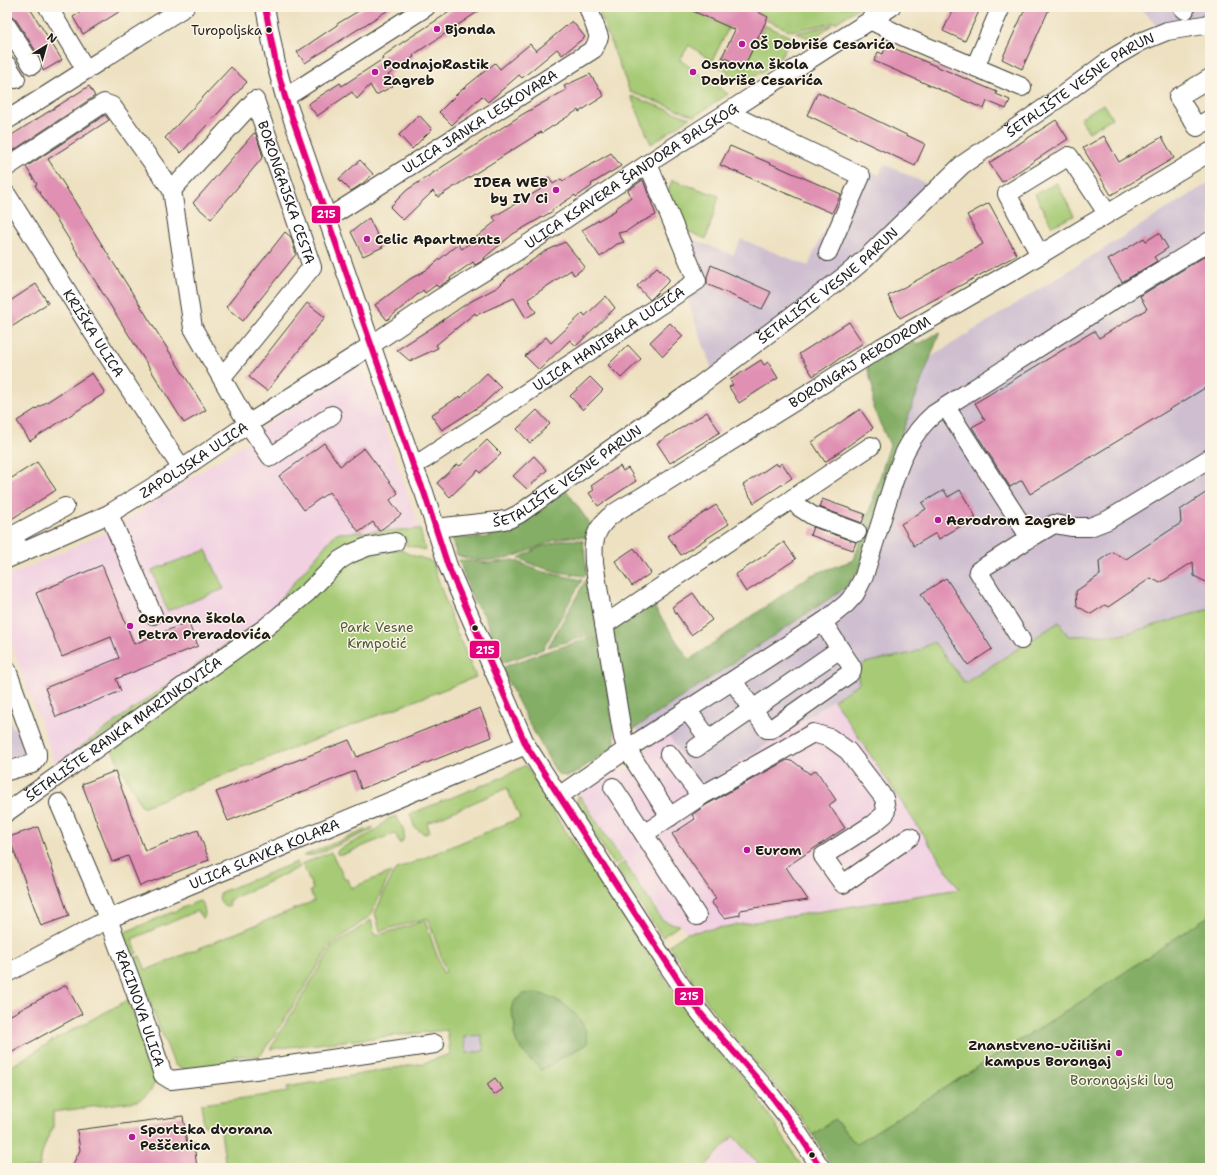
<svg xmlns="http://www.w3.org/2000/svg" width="1217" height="1175" viewBox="0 0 1217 1175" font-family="'Shantell Sans',sans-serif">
<rect width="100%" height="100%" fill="#fcf5e5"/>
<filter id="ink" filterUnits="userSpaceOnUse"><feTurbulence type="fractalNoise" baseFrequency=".025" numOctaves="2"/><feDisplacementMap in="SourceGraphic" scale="8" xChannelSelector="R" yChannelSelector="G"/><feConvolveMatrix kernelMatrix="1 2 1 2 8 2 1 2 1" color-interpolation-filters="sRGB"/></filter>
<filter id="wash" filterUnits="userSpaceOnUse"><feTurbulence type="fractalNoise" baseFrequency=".012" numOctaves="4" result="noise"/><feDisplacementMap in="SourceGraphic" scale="16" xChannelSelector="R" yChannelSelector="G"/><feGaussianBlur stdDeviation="0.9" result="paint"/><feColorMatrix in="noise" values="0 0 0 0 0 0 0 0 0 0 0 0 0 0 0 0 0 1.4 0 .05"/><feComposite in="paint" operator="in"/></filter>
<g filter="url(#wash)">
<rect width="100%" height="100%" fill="#ede1c1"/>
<path fill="#f1d0e2" d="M355,368l5,1 4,2 3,5 53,153 -84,4 -74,87 -132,91 -74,54 -49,-133v-55l108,-49 134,-88 12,-12 88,-58z
M834,700l126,190 -273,43 -7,-9 -10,-1 -8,-3 -83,-125 8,-7 29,-19 3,-1 10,2 13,-10v-5l3,-5 23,-16 32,51 4,1z
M733,1136l29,32h-58z"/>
<path fill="#cebed0" d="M1139,7h71v12l-50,10z
M854,164l25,11 5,-11 50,23 -88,83 -133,102 -26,-73 14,-10 4,-15 -9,-5 -6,-15 4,-14 39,15 8,-16 67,27z
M1210,182v733l-344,-237 -162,108 -4,-1 -32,-51 -19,13 -13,-19 209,-140 42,-121 44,-110z
M7,697l6,16 -4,1 4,14 5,-2 11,32 -22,9z
M481,1035l3,16 -18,3 -2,-17z"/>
<path fill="#a6ca74" stroke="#617348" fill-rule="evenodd" d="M597,7h87l45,20 -17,34 -23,-16 -9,15 48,34 -33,22 -65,-24z
M760,7h100l-23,15 -46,9 -25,-11 -8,-8z
M764,25l27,12 -12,24 -36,23 -24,-18 3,-9 22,10z
M832,25l-20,14 -16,-6z
M631,96l59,22 -39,26z
M1103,104l9,14 -23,14 -9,-14z
M672,180l47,16 -13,43 -26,-11 -13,-34z
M1057,183l17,33 -22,10 -17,-32z
M420,529l5,21 -19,-5v-7h-19l-96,63 -235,169 -1,-3 1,-2 74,-54 132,-91 74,-87z
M400,549c9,7 22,8 32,13l23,66 21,49 -334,130 -33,-62 248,-189z
M206,550l18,39 -57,22 -15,-41z
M1210,609v306l-128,86 -226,143 -21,-25 -22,16 -18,-26 -54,-63 -29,-37 -43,-64 18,-12 272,-44 -125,-189 25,-17 -2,-11 8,-9 48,-10 21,-11 31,41 94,-61 9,14 53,-1z
M526,765l33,56 142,212 12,15 10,7 35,38v5l45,70h-41l-29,-32 -29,32h-91l-5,-4 -4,4h-378l-6,-44 -16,2 -3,-22 87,-12 -1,-5 137,-24 26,-9 -3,-24 -177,19 62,-102 39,-27 4,16 50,-15 18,52 3,-1 -18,-54 -48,13 -5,-18 20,-43 125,-52 -13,-30 -80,35 3,9 -5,2 -10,-6 -5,-14 93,-37zM511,1010l77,33 -47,27 -27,-36 1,-10zM481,1035l3,16 -18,2 -2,-16z
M579,795l43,65 -8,5 -37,-59v-7z
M396,816c5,9 13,19 4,28l-5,-11 -53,22 -5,-1v-3l2,-2 35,-17 14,-13z
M373,827l-1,3 -57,25 -12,1z
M331,852l14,27h2l4,9 40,-16 -21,44 -40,30 -54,87 -16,23h-26l-2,9 -45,9 -2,-5 -10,-4 -2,-4 -41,-102 8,-3 6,14 168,-69 -4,-10 3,-2 -11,-25z
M297,862l3,5 -72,34 2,5 -3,1c-6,-3 -10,-9 -6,-15z
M624,862l38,58 8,3 10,2 -18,12 -46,-69z
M199,901l3,1c2,7 5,11 1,17l-6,-8 -65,28 5,14 -6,4 -8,-23 2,-2z
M128,1000l28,70c0,15 -5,24 -19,31l-84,11v16l-6,11 -5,15 -3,14h-32v-99l45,-28z"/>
<path fill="#84ae66" stroke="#506541" d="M940,332l-43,114 -38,124 -14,18 -217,145 -16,-106 37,-28 40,61 122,-85 43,-15 36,-115 -17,-37v-19l-6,-23 43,-28 7,7z
M564,487l26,37v2l-3,5 -2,7c-23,-5 -41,7 -62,15 -20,8 -45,11 -66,2l-8,-23h9v6h26l14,-5z
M563,540h16l4,1 4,32 -3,3c-22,-3 -45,-7 -65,-18l21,-11z
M459,560l30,3 25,-3 26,11 42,9 -39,69 -44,15 -4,-21 -3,-8 -8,-20 -11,-14z
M588,576l10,57 -50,14z
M599,635l16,103v8l-41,28c-6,3 -12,3 -18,-2l-27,-49 -28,-55 35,-13z
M1210,915v253h-378l-19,-33 21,-16 22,25 226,-143z
M533,993c20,1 42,16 51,34 3,5 3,11 4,16l-47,27 -7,-8 -4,-2 -13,-17 -3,-9 1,-10 -4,-14 2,-8 10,-8z"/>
<g id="blocks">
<path fill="#e090b3" d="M7,7h22l33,53 -19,11 -2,-12 -25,-39 -4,-3 -5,-1z
M89,7h38l-44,27 -10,-17z
M365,7h28l-88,56 -8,-11 40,-27v-1z
M457,7h28l-72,48 1,2 -26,18 5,11 -17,9 -6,-10 -13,14 -5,-7 -35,24 -9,-12 32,-21 2,3 41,-27 -1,-2 21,-15z
M684,7h76l-2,5 10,5 -24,50 -22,-10 13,-27z
M954,7h27l-16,34 -22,-10z
M1026,7h24l-28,62 -20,-10z
M572,21l13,16 -23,18 -5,-6 -35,29 -3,-3 -31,27 -6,-6 -30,29 -13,-13 20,-20 36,-29 5,6 30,-25 6,7z
M886,45l111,47 -1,2 14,6 -4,9 -19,-8 -3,8 -110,-48 4,-9 5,2z
M231,67l16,15 -66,71 -16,-15z
M590,74l14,22 -25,16 -1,-2 -36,23 -1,-1 -103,65 -5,-6 -30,29 -13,-13 17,-17 116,-76 43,-24 -2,-4z
M89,86l6,10 -81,54 -7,-12z
M818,92l107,52 -10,22 -108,-51z
M105,115l4,5 -61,39 158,251 -22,13 -149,-238 2,-1 -11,-17z
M419,115l13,14 -20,20 -13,-14z
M1056,120l12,19 -66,43 -13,-19z
M254,133l2,1 7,23 -52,62 -18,-16z
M1104,136l15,26 43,-25 12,21 -63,37 -28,-47z
M730,146l111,48 -9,19 -112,-48z
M611,153l10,13 -30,18 1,2 -16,11 -1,-2 -23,15 1,1 -40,23 -29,24 1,1 -10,6 -2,-3 -23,16 1,1 -13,8 -2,-2 -11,8 -2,-3 -36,30 -12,-15 35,-26 18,-10 30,-25 4,5 34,-28 -3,-4 50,-29 -3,-5 9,-6 4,7 8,-5 2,2z
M360,160l13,14 -11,10 -11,7 -12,-12z
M643,180l13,35 -19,9 -10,7 -9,2 6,9 -7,2 -17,13 -18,-27 34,-20 -1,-1 16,-12 -3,-7z
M989,203l28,52 -117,63 -12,-22 95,-52 -16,-29z
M369,218l14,29 -20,9 -12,-24z
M285,232l6,5 5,17 -53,67 -17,-14z
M1159,233l9,15 -14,9 3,4 -35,21 -14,-22 36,-22 2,3z
M565,242l20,25 -11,8 -3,-5 -43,29 8,13 -10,6 -12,-20 -38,17 -1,-2 -39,32 2,3 -28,13 -13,-11 39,-25 30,-21 32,-17 10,-10 36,-25z
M1210,253v132l-180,109 -8,-14 -12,7 -38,-60 13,-7 -10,-17 119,-72 5,7 48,-29 -7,-13z
M711,265l60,27 -9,17 -55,-25v-7z
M657,267l13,13 -20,20 -13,-14z
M36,284l12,19 -41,27v-27z
M606,296l9,12 -39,38 -6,-6 -31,30 -14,-14 21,-19 5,6 32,-30 2,3z
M307,303l18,14 -58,74 -18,-14z
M849,322l14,21 -50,33 -14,-22z
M670,323l13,13 -20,20 -13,-14z
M628,345l13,14 -20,19 -13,-13z
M761,360l3,5 4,-3 10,16 -39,25 -10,-16 4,-2 -3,-5z
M92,373l13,20 -75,48 -13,-20z
M487,373l14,14 -18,17 -41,26 -11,-15 29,-19 1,2z
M590,377l13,13 -20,20 -13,-14z
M860,409l13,19 -48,34 -13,-20z
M537,410l13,14 -20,19 -13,-14z
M707,412l13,20 -50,31 -13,-20z
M487,440l14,14 -21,19 -2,-3 -28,27 -13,-14 20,-19 3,2z
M324,443l16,23 24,-18 34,45 -8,7 11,15 -22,16 -6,-9 -14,10 -30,-40 -25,18 -25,-34z
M534,456l13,14 -20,19 -14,-13z
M37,462l19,28 -49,32v-41z
M776,463l2,3 4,-3 10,15 -38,25 -11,-18z
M620,466l3,5 5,-3 8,13 -38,25 -9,-13 5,-3 -3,-4z
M944,490l4,7 12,-7 16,27 -37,22 -3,-6 -22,13 -13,-22 25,-15 -4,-6z
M1210,490v94l-16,-8 -1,-14 -33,21 -9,-5 -43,29 -3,-2 -14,9 -14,-8 -1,-15 24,-16 -1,-14 13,-9 14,7 55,-36 -1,-13z
M822,499l43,15 -3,9 -43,-16z
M716,505l13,19 -48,31 -13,-19z
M813,527l43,15 -3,8 -43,-15z
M784,542l12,17 -50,33 -11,-17z
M634,548l17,25 -19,13 -17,-25z
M102,565l32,79 54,-22 10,24 -82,33 5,12 -65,26 -11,-29 74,-30 -8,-21 -49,20 -26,-64z
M946,578l46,71 -24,16 -47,-71z
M693,593l19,27 -21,15 -19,-28z
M480,708l12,29 -131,52 -6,-18 -127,50 -12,-29 133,-52 8,17z
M787,760l7,2 16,12 6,-4 20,30 -7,5 16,23 -59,39 22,33 -68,10v5l-16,3 -13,-16 5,-3 -44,-65 23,-15 -3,-4 14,-10z
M115,771l30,80 53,-21 11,30 -69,26 -12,-30 -16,6 -30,-78z
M38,827l31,89 -28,10 -32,-89z
M66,985l16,29 -75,41v-38z
M495,1078l8,11 -9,6 -7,-11z
M183,1116l4,29 7,-1 3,24h-126l9,-18 -3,-20z"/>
</g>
</g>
<g filter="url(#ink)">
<use href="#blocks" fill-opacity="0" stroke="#3b3a35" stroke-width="1"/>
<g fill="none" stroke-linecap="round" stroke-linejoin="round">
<g stroke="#3b3a35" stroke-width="20">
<g id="minor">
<path d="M48,7l38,63"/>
<path d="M265,7l11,57 9,33 128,368 11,27 24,74 78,179 142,221 27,40 17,22 53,60 21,27 35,53"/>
<path d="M1182,7l3,3"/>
<path d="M870,20l34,17 118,50"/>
<path d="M7,26l25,39"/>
<path d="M7,65l9,14"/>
<path d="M975,67l26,-60"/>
<path d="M1210,78l-32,19 19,30 13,-8"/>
<path d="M285,97l12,-7 129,-83"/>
<path d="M728,113l133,63 -33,76"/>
<path d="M7,120c60,-37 118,-76 178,-113"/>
<path d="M7,167l97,-64 8,3 60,84 21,138 55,96 23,33 61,-42"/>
<path id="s1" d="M172,190l83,-90 57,167 -90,110"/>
<path id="s2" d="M7,195l97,155 78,119"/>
<path id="s3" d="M328,218l266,-169 5,-12 -11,-30"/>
<path d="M1040,255l-33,-61 62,-38 38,57"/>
<path d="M946,407l84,131 24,-14 17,3h19l18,-7 102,-62"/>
<path id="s4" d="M413,465l12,-6 272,-178 -49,-117"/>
<path d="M793,498l6,9 14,9 44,16"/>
<path d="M109,514l44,101"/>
<path id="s5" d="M435,528l64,-7 10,-2 10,-5 176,-125 151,-114 19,-16 97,-94 94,-65 55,-41 29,-17 27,-11 43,-7"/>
<path d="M22,552l-10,-16 53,-29"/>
<path id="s6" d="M7,559l102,-45 73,-45 66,-45 110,-70 81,-55 74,-45 142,-95 236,-152"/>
<path d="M604,625l267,-179"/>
<path d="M1021,640l-43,-69 52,-33"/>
<path d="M7,670l30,83v5l-5,6 -25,7"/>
<path d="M733,681l34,48h4l78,-55 3,-4v-3l-12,-18"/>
<path d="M687,710l22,29"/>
<path d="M696,748l144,-99 -17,-27"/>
<path d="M669,754l32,42"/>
<path d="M613,787l31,47"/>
<path d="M559,796l68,-47 199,-129 20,-16 9,-10 9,-18c7,-24 15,-47 22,-71 12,-36 18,-65 48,-91l200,-127 76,-46"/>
<path id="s7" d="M59,803l43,100 33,88 28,84 8,5 84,-10 180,-26"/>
<path id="s8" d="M7,812l258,-184 43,-36 32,-32 10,-6 17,-7 28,-5"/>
<path id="s9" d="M670,817l-43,-68 -4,-11 -29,-175c0,-6 -1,-12 0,-19 3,-25 26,-35 46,-46l242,-151 131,-76 197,-119"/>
<path d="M697,916l-53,-82 57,-38 112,-63 17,5 18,13 36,47 2,12 -1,4 -12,10 -50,32 20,28 67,-47"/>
<path id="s10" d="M7,973l101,-54 418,-174"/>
</g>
</g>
<use href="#minor" stroke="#fff" stroke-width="18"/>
<g stroke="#fcf5e5" stroke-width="9">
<path id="bus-1" d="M265,7l11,57 9,33 128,368 11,27 24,74 78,179 169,261c22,28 47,54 70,82 21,25 38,53 56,80"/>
</g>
<use href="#bus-1" stroke="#e5007d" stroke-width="6"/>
</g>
</g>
<g fill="#b5179e" stroke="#fcf5e5" stroke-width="1.5">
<circle cx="437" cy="29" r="4"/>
<circle cx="742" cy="44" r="4"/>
<circle cx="375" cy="72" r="4"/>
<circle cx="693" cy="72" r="4"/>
<circle cx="556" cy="190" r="4"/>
<circle cx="367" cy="239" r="4"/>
<circle cx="938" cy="520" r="4"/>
<circle cx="130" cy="626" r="4"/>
<circle cx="747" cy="850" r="4"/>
<circle cx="1119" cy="1053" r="4"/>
<circle cx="132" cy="1137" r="4"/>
</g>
<g fill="#1c1c1c" stroke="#fcf5e5" stroke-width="1.5">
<circle cx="269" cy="30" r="3.5"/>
<circle cx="475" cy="628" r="3.5"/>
<circle cx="812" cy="1155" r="3.5"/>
</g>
<g text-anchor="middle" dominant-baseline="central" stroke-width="3" stroke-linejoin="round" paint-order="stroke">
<g font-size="13" fill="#1c1c1c" stroke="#fcf5e5" text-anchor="end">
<text x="262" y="30">Turopoljska</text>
</g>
<g font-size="14" font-weight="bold" fill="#1c1c1c" stroke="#fcf5e5" text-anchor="start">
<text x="445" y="29">Bjonda</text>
<text x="750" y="44">OŠ Dobriše Cesarića</text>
<text x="383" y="64">PodnajoRastik<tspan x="383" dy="16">Zagreb</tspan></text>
<text x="701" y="64">Osnovna škola<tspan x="701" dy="16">Dobriše Cesarića</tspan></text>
<text x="548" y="182" text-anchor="end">IDEA WEB<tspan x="548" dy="16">by IV Ci</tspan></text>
<text x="375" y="239">Celic Apartments</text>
<text x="946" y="520">Aerodrom Zagreb</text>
<text x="138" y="618">Osnovna škola<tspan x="138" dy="16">Petra Preradovića</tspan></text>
<text x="755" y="850">Eurom</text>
<text x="1111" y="1045" text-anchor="end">Znanstveno-učilišni<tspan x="1111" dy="16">kampus Borongaj</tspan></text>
<text x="140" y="1129">Sportska dvorana<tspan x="140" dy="16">Peščenica</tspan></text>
</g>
<g font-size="14" fill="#1c1c1c" stroke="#fcf5e5">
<text stroke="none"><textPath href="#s5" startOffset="794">ŠETALIŠTE VESNE PARUN</textPath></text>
<text stroke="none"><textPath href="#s3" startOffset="180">ULICA JANKA LESKOVARA</textPath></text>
<text stroke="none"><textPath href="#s6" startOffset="734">ULICA KSAVERA ŠANDORA ĐALSKOG</textPath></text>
<text stroke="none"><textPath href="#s1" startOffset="220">BORONGAJSKA CESTA</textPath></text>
<text stroke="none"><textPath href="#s5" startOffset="470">ŠETALIŠTE VESNE PARUN</textPath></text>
<text stroke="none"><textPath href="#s2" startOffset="163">KRIŠKA ULICA</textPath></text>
<text stroke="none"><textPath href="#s4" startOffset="233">ULICA HANIBALA LUCIĆA</textPath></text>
<text stroke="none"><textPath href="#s9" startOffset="615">BORONGAJ AERODROM</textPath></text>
<text stroke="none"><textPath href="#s6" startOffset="212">ZAPOLJSKA ULICA</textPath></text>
<text stroke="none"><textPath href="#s5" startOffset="146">ŠETALIŠTE VESNE PARUN</textPath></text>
<text stroke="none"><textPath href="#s8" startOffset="143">ŠETALIŠTE RANKA MARINKOVIĆA</textPath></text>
<text stroke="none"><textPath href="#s10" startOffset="284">ULICA SLAVKA KOLARA</textPath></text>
<text stroke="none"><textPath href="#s7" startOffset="221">RACINOVA ULICA</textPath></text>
</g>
<g font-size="14" fill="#4c593b" stroke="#fcf5e5">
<text x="377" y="627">Park Vesne<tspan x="377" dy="16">Krmpotić</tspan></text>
<text x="1122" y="1080">Borongajski lug</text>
</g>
</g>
<g stroke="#fcf5e5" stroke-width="1.5">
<rect x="311" y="205" width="30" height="19" rx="4" fill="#e5007d"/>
<rect x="469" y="640" width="31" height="19" rx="4" fill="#e5007d"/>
<rect x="674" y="987" width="30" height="19" rx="4" fill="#e5007d"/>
</g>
<g font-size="11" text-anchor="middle" font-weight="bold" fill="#fff">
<text x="326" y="218">215</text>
<text x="485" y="654">215</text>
<text x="689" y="1000">215</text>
</g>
<rect width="1217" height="1175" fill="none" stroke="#fcf5e5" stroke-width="24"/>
<g transform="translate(46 46) rotate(37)" stroke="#fcf5e5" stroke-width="3" paint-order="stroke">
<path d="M0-3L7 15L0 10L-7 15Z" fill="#1c1c1c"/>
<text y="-6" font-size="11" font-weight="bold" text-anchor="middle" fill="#1c1c1c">N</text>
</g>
</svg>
